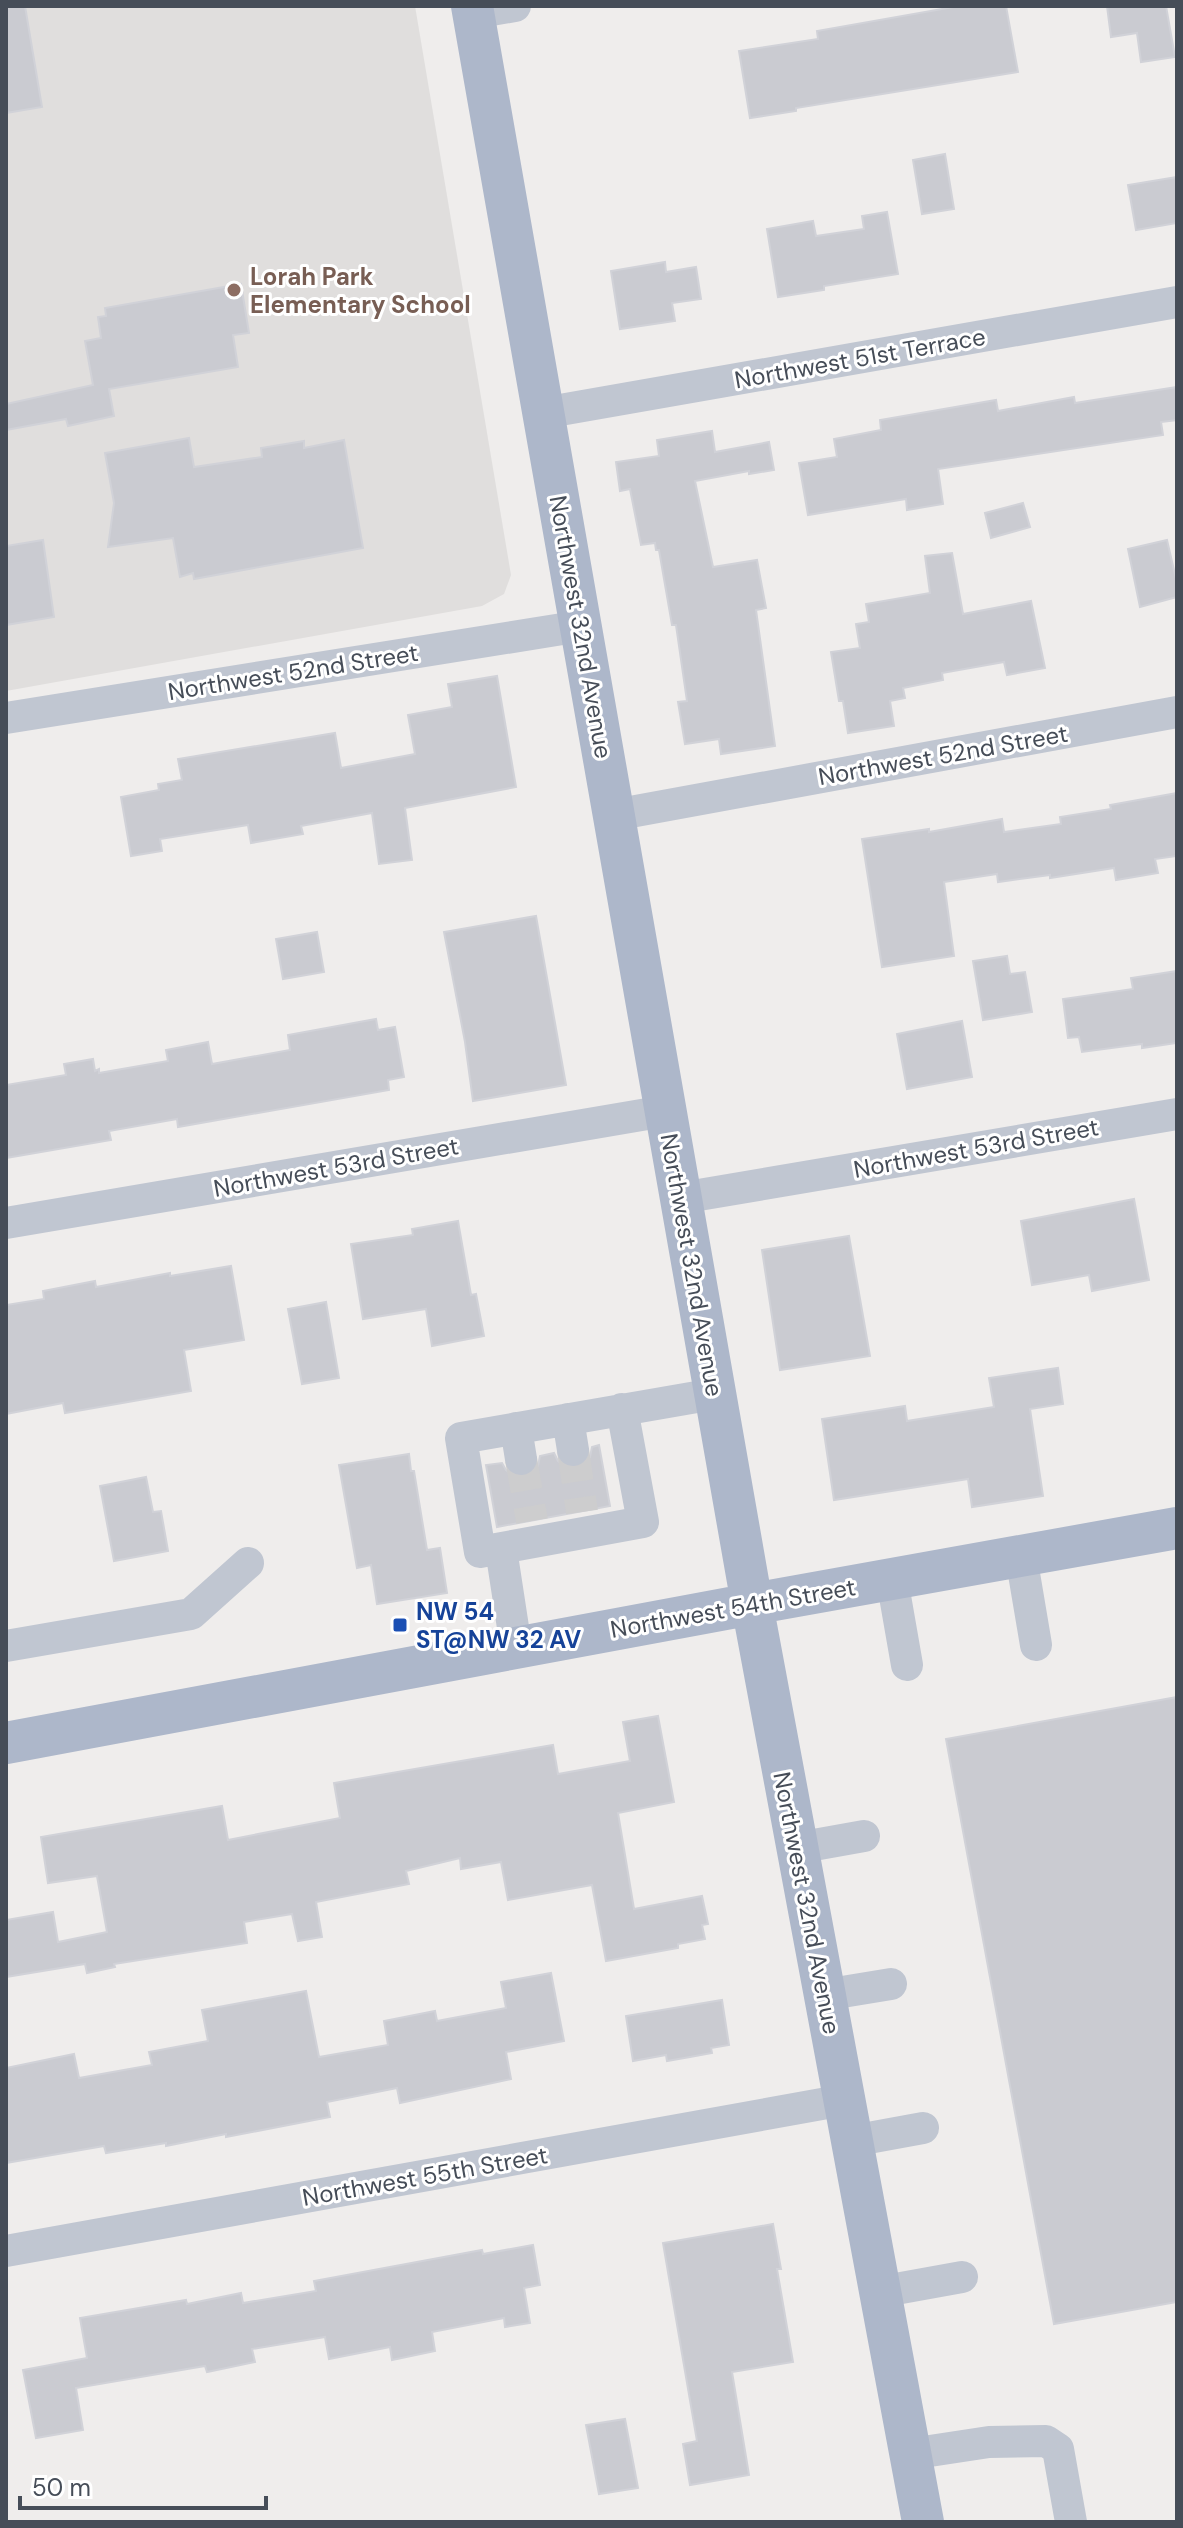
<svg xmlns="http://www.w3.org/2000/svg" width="1183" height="2528" viewBox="0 0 1183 2528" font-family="'DM Sans',sans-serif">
<rect width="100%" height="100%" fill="#efedec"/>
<path fill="#e0dedd" d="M6,6h409l96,569 -7,19 -22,12 -476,85z"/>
<path fill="#cacbd1" stroke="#d1d2d8" stroke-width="2" d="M6,6h19l17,101 -36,6z
M959,6h47l12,66 -222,36v3l-46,7 -11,-67 79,-12 -1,-8z
M1107,6h59l9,51 -34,5 -4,-29 -26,4z
M945,154l9,55 -32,5 -9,-54z
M1177,177v46l-41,7 -8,-45z
M887,212l11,62 -74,12v4l-46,7 -11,-68 46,-8 3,15 48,-7 -2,-13z
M665,262l1,10 30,-5 5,32 -29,4 3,18 -55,8 -9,-58z
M241,284l8,49 -16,2 5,32 -129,22 5,27 -46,10 -2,-7 -60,11v-26l87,-19 -8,-44 16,-3 -3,-21 8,-1 -1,-8z
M1177,387v33l-16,2 2,13 -225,34 5,35 -36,6 -1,-11 -98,16 -9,-52 38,-6 -3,-18 47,-9 -1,-10 116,-20 2,11 76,-14 1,6z
M712,431l3,21 54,-10 5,28 -25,4v-3l-54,10 18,86 44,-7 9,48 -10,2 19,136 -54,8 -2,-15 -34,5 -7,-42 9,-1 -11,-76h-4l-13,-75h-3l-1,-7 -14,2 -11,-56 -10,2 -4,-29 43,-6 -2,-16z
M189,438l5,29 68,-10 -1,-9 43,-7v7l40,-8 19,108 -169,31 -1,-6 -13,4 -7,-39 -65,9 6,-44 -9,-50z
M1023,503l7,24 -39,11 -6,-25z
M43,540l11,77 -48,8v-79z
M1167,540l10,43v14l-37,10 -12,-58z
M952,553l11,61 68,-13 14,67 -38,7 -3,-13 -62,11 1,7 -40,8 2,10 -15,3 4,25 -46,7 -5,-32h-4l-8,-49 29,-4 -4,-24 13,-2 -3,-18 64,-11 -5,-37z
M497,676l19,111 -111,21 7,52 -33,4 -7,-51 -71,13 2,8 -52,9 -3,-18 -88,14 2,12 -31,5 -10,-59 38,-7 -1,-6 24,-4 -4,-21 157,-26 6,35 74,-14 -7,-39 44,-8 -4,-23z
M1177,793v63l-22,3 3,14 -42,7 -2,-12 -64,10v-3l-52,7 -1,-8 -53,8 10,74 -72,11 -20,-128 67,-10v3l73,-13 2,13 57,-8 -1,-7 51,-8 -1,-4z
M536,916l30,169 -93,16 -8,-59 -21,-110z
M317,932l7,40 -41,7 -7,-40z
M1007,956l3,18 15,-2 7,40 -49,8 -10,-59z
M1177,971v72l-35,5v-4l-60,8 -3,-15 -11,1 -5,-39 70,-10 -2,-11z
M376,1019l2,11 17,-3 9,50 -16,3 1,10 -211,37 -1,-8 -68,12 2,9 -105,18v-73l60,-10 -2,-11 29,-5 2,12 4,-2v4l69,-12 -2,-11 42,-8 4,22 78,-14 -2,-15z
M962,1021l10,56 -65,12 -10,-55z
M1134,1199l15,81 -57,11 -3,-16 -57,10 -11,-64z
M458,1221l13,74 5,-1 8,42 -52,10 -6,-37 -63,10 -12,-75 62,-9 -1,-6z
M849,1236l21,120 -90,14 -18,-120z
M231,1266l13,74 -60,10 7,41 -126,22 -2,-10 -57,11v-109l38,-6 -1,-8 52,-10 1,6 74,-14v3z
M326,1302l13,76 -37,6 -14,-75z
M1058,1368l5,36 -33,5 13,87 -71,11 -4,-28 -134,21 -12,-81 83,-13 2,15 87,-14 -5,-29z
M599,1445l11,61 -113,21 -11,-62 16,-2 4,7 8,6 11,2 7,-4 6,-8 2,-10 14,-3 4,8 8,6 11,2 7,-4 6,-8 2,-10z
M409,1454l2,17h3l13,79 13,-2 7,45 -70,11 -6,-39 -14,3 -18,-103z
M146,1477l7,35 8,-1 7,40 -54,10 -14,-75z
M1177,1697v605l-123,22 -108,-585z
M658,1716l16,86 -56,11 16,96 68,-13 6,28 -6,1 3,14 -27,5v4l-72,13 -14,-76 -84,15 -7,-38 -40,7 -1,-11 -54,13 3,13 -93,18 6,35 -24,4 -6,-27 -48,8 3,21 -133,21 1,3 -28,6 -2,-9 -79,13v-57l47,-8 5,30 49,-10 -10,-56 -49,7 -7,-46 181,-31 6,34 112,-22 -6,-35 219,-38 5,29 72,-13 -7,-39z
M551,1973l13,68 -58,11 5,27 -111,24 -3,-15 -70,14 3,15 -104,20v-3l-60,12v-3l-60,10 -2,-7 -98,17v-95l68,-14 5,24 73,-13 -3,-13 59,-11 -6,-31 104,-19 13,66 69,-12 -4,-24 51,-10 2,10 69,-13 -5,-26z
M722,2000l7,45 -18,3 1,5 -22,4 -23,4 -1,-6 -33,6 -7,-45z
M773,2224l8,45h-4l16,93 -61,10 17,103 -59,10 -7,-41 14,-3 -34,-198z
M533,2245l7,40 -16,3 6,35 -25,4 -1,-9 -72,14 3,19 -43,9 -2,-13 -61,12 -4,-22 -73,12 3,13 -48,10 -2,-6 -129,22 7,42 -47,8 -13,-68 64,-12 -7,-40 106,-18 1,4 54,-11 2,10 73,-12 -2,-10 168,-31 1,4z
M625,2419l13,69 -39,6 -13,-69z"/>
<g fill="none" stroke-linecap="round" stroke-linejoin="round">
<path stroke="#cdcdce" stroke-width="32" stroke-dasharray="32 16" stroke-linecap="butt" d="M573,1450l9,62
M521,1459l11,62"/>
<path stroke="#c0c6d1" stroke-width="32" d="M474,13l41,-7
M543,413l634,-111
M6,718l575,-92
M614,815l563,-103
M681,1198l496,-84
M6,1223l659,-112
M622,1409l21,113 -163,30 -19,-114 253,-44
M568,1419l5,31
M516,1428l5,31
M501,1549l15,98
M1021,1556l15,89
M892,1579l15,86
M6,1646l185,-32 57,-51
M797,1848l67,-12
M824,1995l67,-11
M852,2141l71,-13
M6,2251l838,-151
M879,2292l83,-15
M910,2454l79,-12 57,-1 12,8 13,73"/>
<path stroke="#adb7ca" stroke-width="42" d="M472,6l280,1598 171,918
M6,1743l746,-139 425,-76"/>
</g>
<circle fill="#8d6e63" stroke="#fff" stroke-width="3" cx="234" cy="290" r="8"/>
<rect fill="#1a4fb4" stroke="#fff" stroke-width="3" x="392" y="1617" width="16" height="16" rx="4"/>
<g text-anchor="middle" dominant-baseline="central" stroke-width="6" stroke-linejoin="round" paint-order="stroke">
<g font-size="24" font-weight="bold" fill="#785e54" stroke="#fff" text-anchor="start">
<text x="250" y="276">Lorah Park<tspan x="250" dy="28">Elementary School</tspan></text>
</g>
<g font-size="24" fill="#464d58" stroke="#fff">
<text transform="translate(860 358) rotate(-10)">Northwest 51st Terrace</text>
<text transform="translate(581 627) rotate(80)">Northwest 32nd Avenue</text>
<text transform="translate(293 672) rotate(-9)">Northwest 52nd Street</text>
<text transform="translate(943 755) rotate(-10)">Northwest 52nd Street</text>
<text transform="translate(976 1148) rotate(-10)">Northwest 53rd Street</text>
<text transform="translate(336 1167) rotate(-10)">Northwest 53rd Street</text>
<text transform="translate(692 1265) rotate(80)">Northwest 32nd Avenue</text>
<text transform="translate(733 1608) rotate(-10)">Northwest 54th Street</text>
<text transform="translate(807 1903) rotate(79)">Northwest 32nd Avenue</text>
<text transform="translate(425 2176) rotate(-10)">Northwest 55th Street</text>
</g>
<g font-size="24" font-weight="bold" fill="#164399" stroke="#fff" text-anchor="start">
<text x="416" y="1611">NW 54<tspan x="416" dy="28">ST@NW 32 AV</tspan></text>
</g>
</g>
<rect width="1183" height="2528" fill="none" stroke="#464d58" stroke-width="16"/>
<path d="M20 2496v12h246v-12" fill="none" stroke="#464d58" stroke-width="4"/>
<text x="32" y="2496" font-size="24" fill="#464d58" stroke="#ffffff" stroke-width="6" paint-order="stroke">50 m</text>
</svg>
